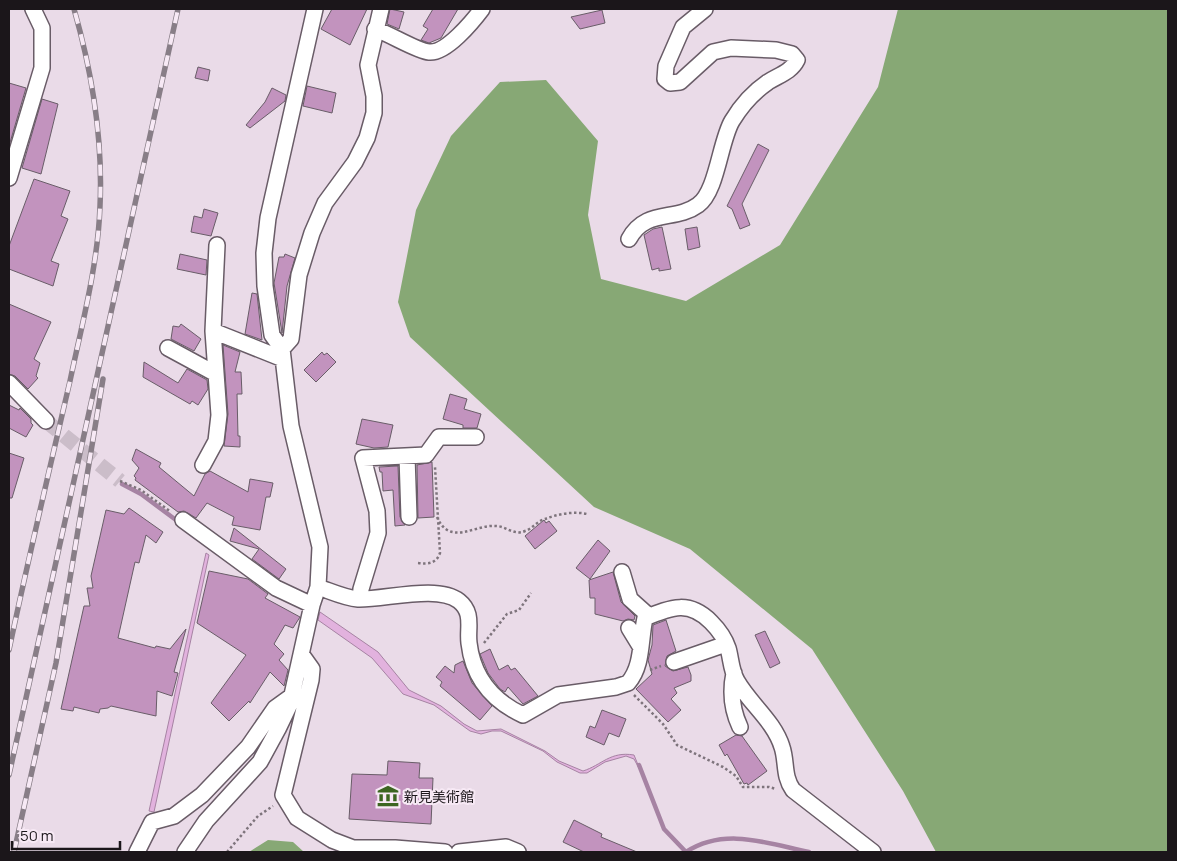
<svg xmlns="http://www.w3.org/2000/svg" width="1177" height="861" viewBox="0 0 1177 861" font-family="Manrope,'Noto Sans JP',sans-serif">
<rect width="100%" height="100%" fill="#eadbe8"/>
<path fill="#87a875" d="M898,9h270v843h-232l-33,-61 -91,-142 -122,-100 -96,-42 -184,-170 -12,-35 18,-92 35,-74 49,-54 46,-2 52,61 -10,74 13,64 85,22 94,-56 98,-158z
M268,840l25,2 11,10h-55z"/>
<path fill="#e2b2de" stroke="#a683a3" d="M206,553l3,2 -55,257 -5,-1z
M320,612l58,40 31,38 32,16 23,18 13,7 24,-2 44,22 14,10 24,10c19,-6 27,-20 51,-16l7,17 -7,-13 -8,-3 -21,6 -18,11h-7l-23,-11 -14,-11 -42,-20h-9l-11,3 -11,-3 -36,-26 -31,-11 -31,-36 -54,-38z"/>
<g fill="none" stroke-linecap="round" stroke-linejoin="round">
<path stroke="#a683a3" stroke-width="4.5" d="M122,484l19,10 39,29
M639,765l25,64 22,23
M686,852c39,-25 80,-9 123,0"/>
</g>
<path fill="#c293be" stroke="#695d68" d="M332,9h35l-17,36 -29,-16z
M390,9l14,3 -5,17 -12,-5z
M433,9h25l-17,29 -12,5 -8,-3 7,-11 -5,-3z
M602,10l3,13 -25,6 -9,-12z
M198,67l12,3 -2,11 -13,-3z
M9,83l17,5 -17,58z
M307,86l29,7 -4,20 -29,-7z
M272,88l14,7 -1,6 -35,27 -4,-3 19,-23z
M42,99l16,5 -17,70 -19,-6z
M758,144l11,6 -27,54 8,21 -10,4 -8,-20 -5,-3z
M34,179l36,12 -9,25 7,3 -17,42 8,3 -6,22 -44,-17v-23z
M204,209l14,4 -7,23 -20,-4 3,-16 8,2z
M662,227l9,42 -12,2v-3l-7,2 -8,-35 9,-6z
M697,227l3,20 -12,3 -3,-21z
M180,254l27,6 -1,15 -29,-6z
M285,254l10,4 -8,28 -5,47 -8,-50 5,-26h5z
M252,293l5,1 5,46 -17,-6z
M9,304l42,18 -17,37 6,4 -4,13 2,2 -10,11 -13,-13 -6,-2z
M181,324l20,15 -7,12 -23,-12 2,-13 6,1z
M223,345l17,7 -5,20h6l1,22h-5l1,42h2v11l-16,-1 4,-32z
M322,352l2,3 3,-2 9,9 -20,20 -12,-12z
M144,362l34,21 9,-14 20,11 1,9 -10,16 -6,-4 -2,3 -47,-27z
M450,394l17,5 -3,10 17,5 -4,14h-14v-3l-20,-6z
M9,405l10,5 1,-2 11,11v4l2,2 -7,12 -17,-9z
M362,419l31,6 -5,22 -14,1 -18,-4z
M136,449l25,14 -2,4 35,29 11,-22 5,-3 38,21 2,-13 23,4 -3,14h-4l-6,33 -28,-5 2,-8 -27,-14 -11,15 -12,-7 -6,1 -43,-32 1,-2 -2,-2 5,-8 -7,-8z
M9,453l15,5 -12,40h-3z
M432,462l2,55 -16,1 -1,-53z
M398,466l2,51 5,8 -10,1 -2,-36 -10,1 -1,-19h-2l-1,-5z
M129,508l34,24 -7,11 -10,-8 -7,28 -4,-1 -17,76 37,10 1,-2 14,3 16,-20 -12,43 4,1 -6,23 -15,-5 -1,25 -45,-10 -3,2 -8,1 -1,4 -25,-6 -1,4 -12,-2 23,-103h6l-3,-18h6l-2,-12 15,-66 18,4z
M544,520l2,3 3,-2 8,10 -22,18 -10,-13z
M234,528l52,41 -7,10 -27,-20 7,-10 -29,-8z
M598,540l12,11 -20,28 -14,-11z
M209,571l39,8 20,15 -3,4 35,19 -7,11 -8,-3 -11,19 10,10 -5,6 9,10 -4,16 -14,-14 -20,31 -1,-2 -20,20 -18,-18 35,-48 -49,-32z
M613,572l8,30 14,14 -1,4 -6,-1 -5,2 -28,-7v-16h-5l-1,-18z
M666,620l10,31 -9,5 -2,10 8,5 15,-4 3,8v6l-17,7 3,5 -6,6 10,11 -13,12 -32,-33 16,-15 -4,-14 4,-15 1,-20z
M765,631l15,32 -10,5 -15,-33z
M490,649l9,21 9,-5 3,5 4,-2 23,28 -15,8 -15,-17 -3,5 -5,-3 -12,-16 -8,-19z
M463,661l9,22 20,23 -12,14 -40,-34 2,-4 -6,-5 9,-11 9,7 1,-8z
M602,710l24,9 -7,18 -10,-4 -5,12 -18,-8 4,-11 5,2z
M736,735l6,1 25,35 -19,14 -1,-2 -3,1 -17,-30 -2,2 -6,-11z
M388,761l32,2 -1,15h14l-2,46 -82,-5 3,-45 35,1z
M574,820l28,14 -1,3 36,15h-53l-21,-10z"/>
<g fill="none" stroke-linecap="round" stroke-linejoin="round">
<path stroke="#cbbdc9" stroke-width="15" stroke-dasharray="15 8" stroke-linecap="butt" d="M46,421l74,60"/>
<g stroke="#695c67" stroke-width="18">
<path id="minor" d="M375,29c15,5 42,22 54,23 17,2 44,-31 53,-43
M9,178l33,-110v-40l-9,-19
M629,239c17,-31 46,-17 69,-34 19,-13 22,-64 34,-84 9,-15 20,-28 36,-39 11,-7 23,-10 29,-22l-5,-6 -16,-4 -45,-2 -18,4 -33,30 -10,1 -5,-4 1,-13 17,-39 22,-18
M213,331l70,28
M168,348l48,26
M282,349l9,-10 8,-64 13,-42 13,-30 30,-41 12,-24 7,-25v-17l-6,-31 13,-56
M9,383l37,38
M407,456l2,61
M203,465l13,-24 3,-26 -6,-84 4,-86
M183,520l93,68 36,17
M622,572l8,27 19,17
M318,587c12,4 27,11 40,12 26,1 80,-15 101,2 15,12 8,27 10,42 4,35 24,58 54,72l35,-20 58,-8 12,-4c15,-17 12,-43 17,-65 27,-11 44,-18 66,4 7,7 14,17 17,26 3,10 3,23 9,33 13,23 37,40 45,66 5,15 1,29 11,43l80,62
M360,599l1,-10 17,-56 -1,-22 -14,-53 63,-3 13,-18h37
M629,628l11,18
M302,655l10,14 -1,11 -28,115 14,23 35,22 21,8h42l50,4
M674,662l52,-18
M734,673c-4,19 -2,37 6,54
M137,852l15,-30 22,-6 28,-21 46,-48 27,-39 18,-13
M185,852l21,-31 54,-59 18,-33 12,-25 22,-99 6,-18 2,-40 -29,-121 -9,-77 -10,-14 -7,-49 -1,-33 4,-35 47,-209
M459,852l47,-5 12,5"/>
</g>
<path stroke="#7e747c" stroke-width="2.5" stroke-dasharray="2.5 2.5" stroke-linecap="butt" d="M120,481l21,9 30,22
M437,517c13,30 38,7 59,9 10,0 18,10 29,5 7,-2 12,-10 20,-12 12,-5 29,-8 42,-5
M418,563c10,1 18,1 22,-10l-5,-86
M484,643l23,-29 12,-4 12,-17
M650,670l11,-4
M634,695l29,29 14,21 46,22 13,9 7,11h26l7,2
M227,852l31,-36 15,-10"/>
<use href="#minor" stroke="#fff" stroke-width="15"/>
<g stroke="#887e87" stroke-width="5.5">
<path id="rail" d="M9,650c19,-90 40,-179 61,-269 12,-57 28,-116 30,-175 3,-65 -8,-134 -26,-197
M9,775l169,-766
M14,852l42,-189 47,-284"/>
</g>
<use href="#rail" stroke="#f7e9f5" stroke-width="4" stroke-dasharray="11" stroke-linecap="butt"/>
</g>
<defs>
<g id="museum-bare" transform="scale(1.725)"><path d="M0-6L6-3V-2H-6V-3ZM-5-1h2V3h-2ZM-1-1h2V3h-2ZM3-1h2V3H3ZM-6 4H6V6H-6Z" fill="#3c6521" stroke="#f7e9f5" stroke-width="2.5" paint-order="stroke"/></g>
</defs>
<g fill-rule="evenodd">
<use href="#museum-bare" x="388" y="796"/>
</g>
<g text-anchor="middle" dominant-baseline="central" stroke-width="4" stroke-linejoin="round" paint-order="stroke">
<g font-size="14" fill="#1b161a" stroke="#f7e9f5" text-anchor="start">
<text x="404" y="796">新見美術館</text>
</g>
</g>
<rect width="1177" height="861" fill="none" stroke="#1b161a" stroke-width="20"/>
<path d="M12 841v8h108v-8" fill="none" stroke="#1b161a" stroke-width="2.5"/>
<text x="20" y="841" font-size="15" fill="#1b161a" stroke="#f7e9f5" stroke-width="4" paint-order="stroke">50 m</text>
</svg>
